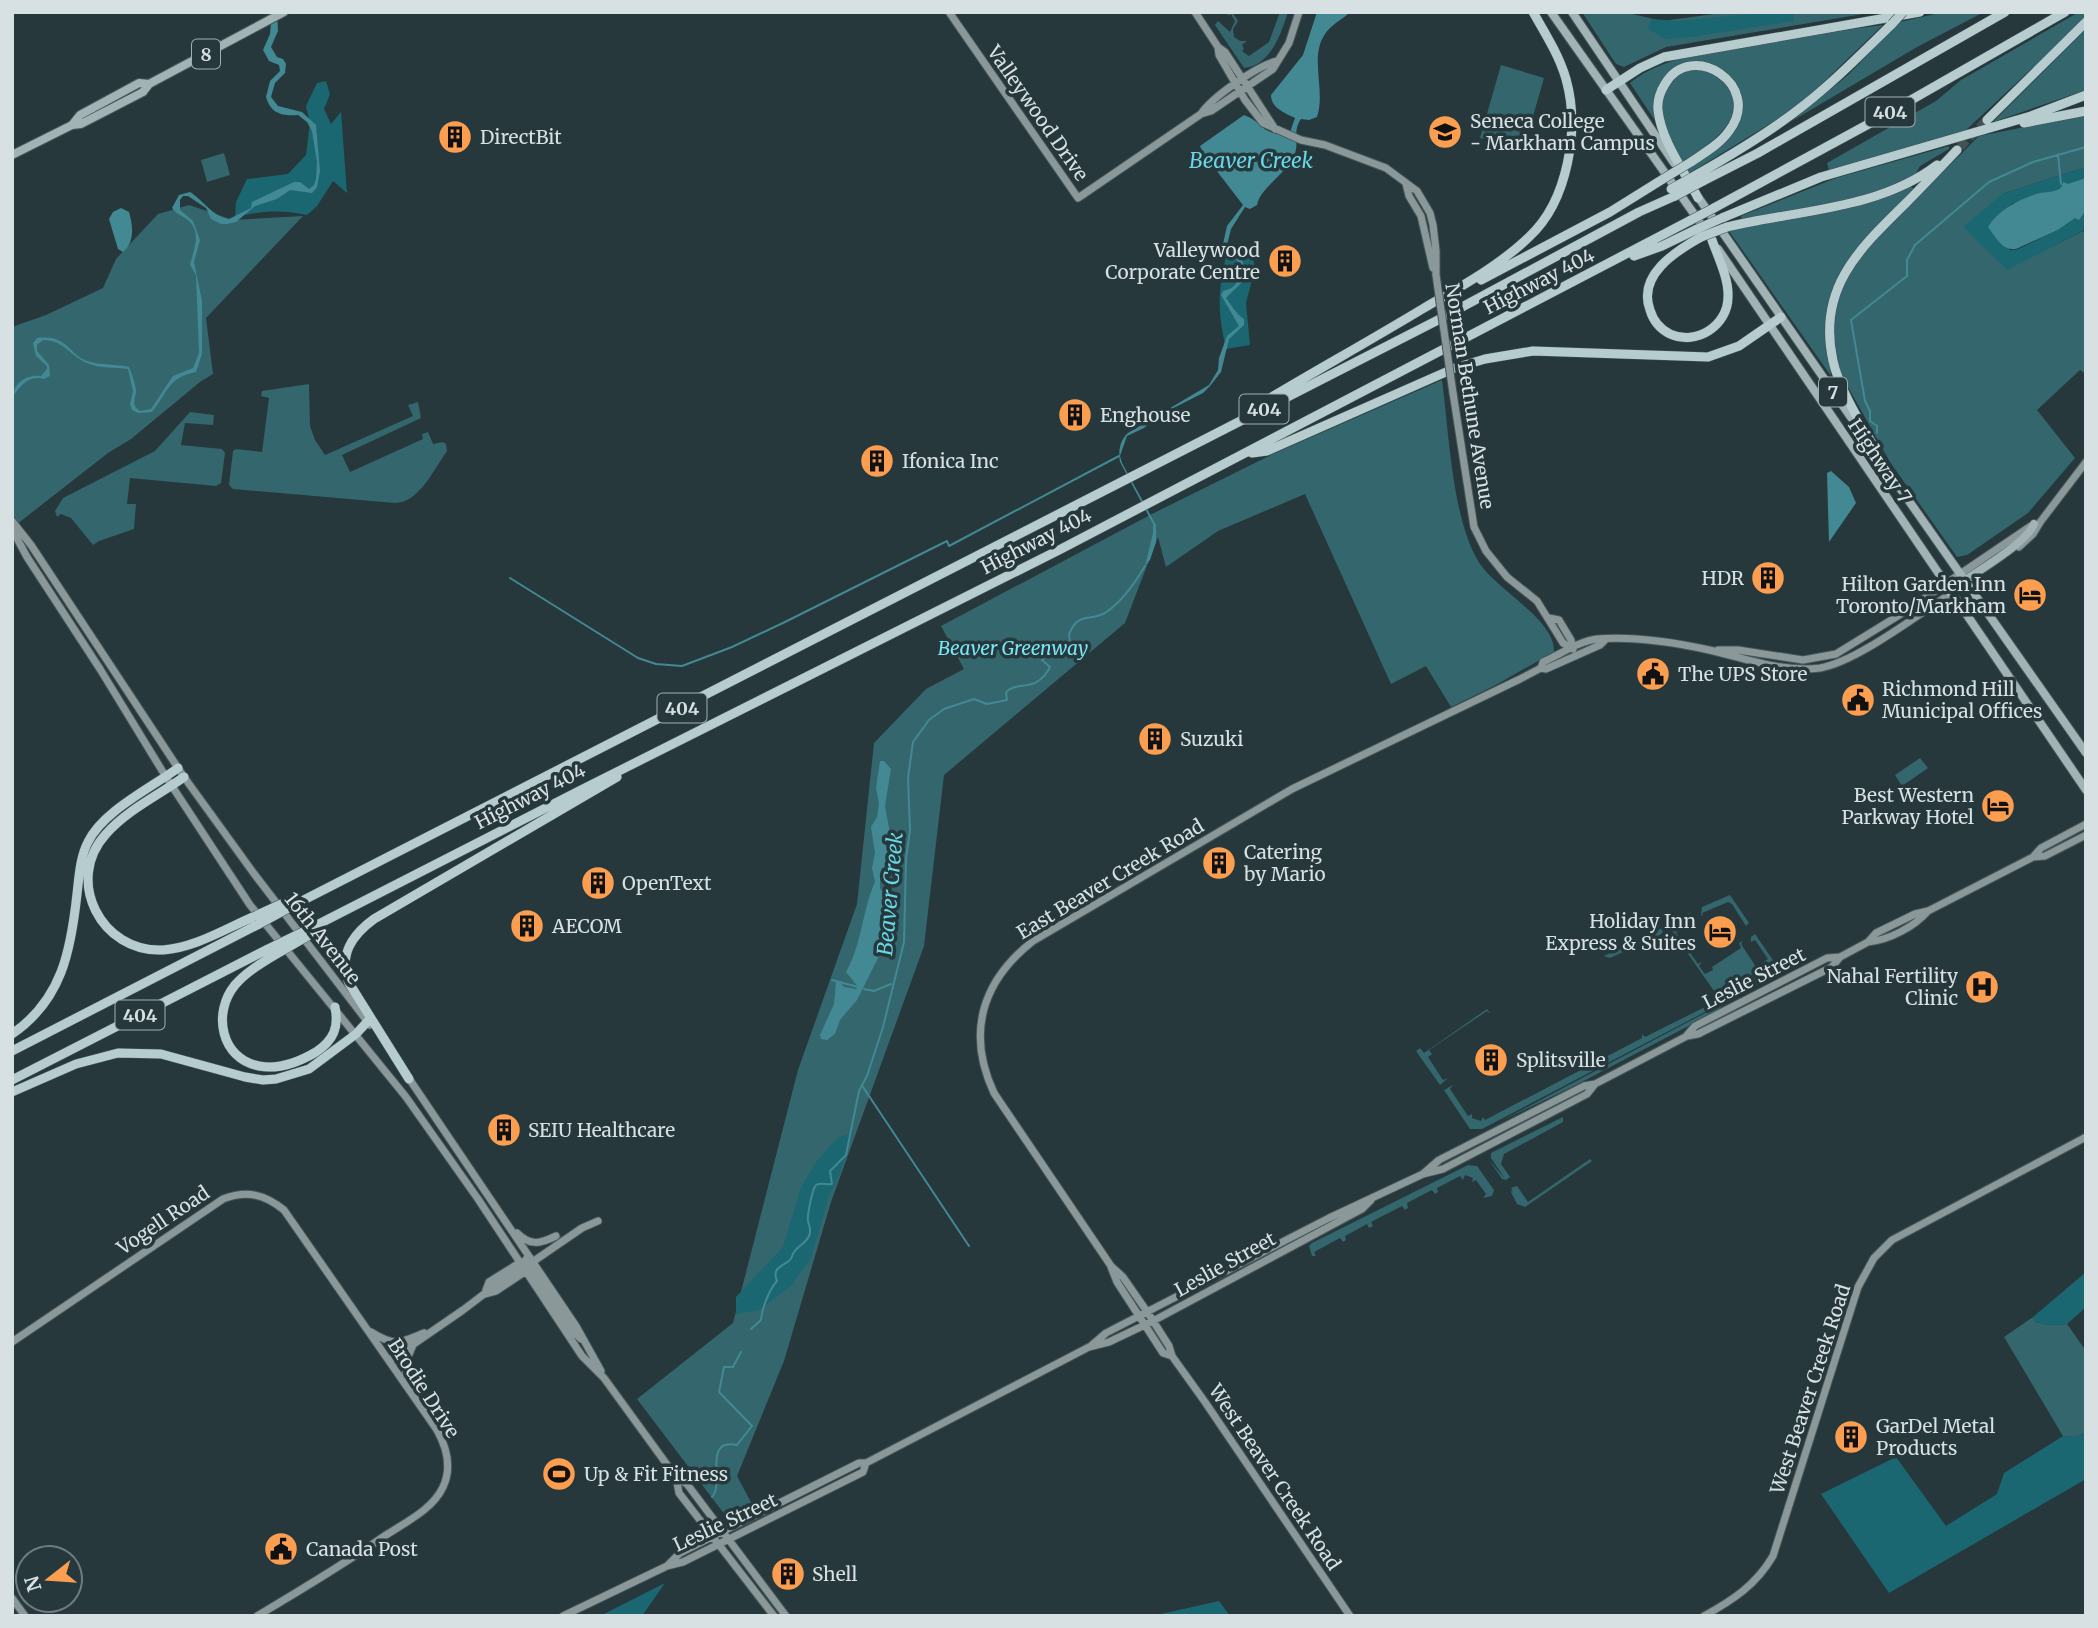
<svg xmlns="http://www.w3.org/2000/svg" width="2098" height="1628" viewBox="0 0 2098 1628" font-family="Merriweather,serif">
<rect width="100%" height="100%" fill="#26383b"/>
<path fill="#34666e" d="M1229,12h3l6,9 -5,8 1,8 6,4h7l-5,4 2,4 -2,2 7,5 20,-14 11,-30h8c-7,22 -17,53 -44,56l-29,-43 3,-4 12,11 5,-11 -4,-7 -3,2z
M1582,12h42l38,9 67,-9h146l-209,35 -42,20 -8,-3z
M1944,12h40l-67,35 -125,74 56,-46 52,-53z
M2079,12h7v6l-120,112 -137,40 -2,-7 109,-62 25,-21z
M1883,25l-77,74 -25,18 -93,57 -3,-5c26,-20 63,-37 53,-75 -4,-15 -14,-24 -29,-30l-45,14 -7,40 -3,1 -24,-36c35,-29 91,-32 134,-39 40,-7 79,-14 119,-19z
M2086,29v61l-93,32z
M1501,65l43,13 -21,73 -43,-13z
M1689,70c17,-1 29,3 39,17 22,33 -21,59 -46,75 -19,-32 -37,-74 7,-92z
M2086,115v52l-84,27 5,75 76,-38 3,3v140l-6,-4 -43,40 38,48 -47,55 -61,42 -10,2 -67,-95 -46,-82 -7,-18 -4,-25 5,-40 8,-20 25,-33 108,-108z
M1949,146v3l-29,17 -6,11 -23,12 -33,10 -116,21 -1,-4 95,-38z
M224,153l6,22 -23,7 -6,-22z
M1911,186l3,4c-35,36 -83,73 -88,127 -2,20 5,39 5,59l-102,-145c60,-16 126,-16 182,-45z
M189,205l44,15 70,-4 -97,102 7,56 -13,8 -69,57 -23,14 -96,75v-201l34,-12 57,-27 13,-29 42,-45z
M1442,380c7,52 10,141 38,184 17,26 76,56 74,88l-60,34 -43,21 -25,-41 -35,18 -86,-190 -87,37 -52,36 -8,-30 -33,86 -181,152 -20,171 -93,256 -47,159 -47,115 16,30 -25,13 -91,-120 96,-76 65,-253 59,-166 17,-161 52,-54 38,-20 -23,-43 209,-111 123,-61z
M309,384l1,42 5,14 10,15 88,-39 -5,-11 10,-3 3,16 -79,37 8,17 73,-33 -1,-5 6,-2 5,12 10,-2 3,2 1,7c-13,18 -28,52 -52,52l-162,-14 -4,-4 4,-34 3,-2 26,3 7,-54 -8,-2 1,-5z
M190,412l24,3 -1,10 -28,-2 -4,22 41,4 3,4 -4,30 -5,3 -86,-8 -3,26h9l-2,25 -35,12 -6,4 -22,-27 -10,-4 -4,3 -2,-6 8,-13 92,-47z
M1920,758l8,10 -26,18 -7,-11z
M1730,895l19,28 -3,3 -14,-22 -4,-2 -26,11 1,3 -2,-1 1,-8z
M1689,913l5,3 1,5 -3,-3 -14,7 2,5 -4,3 22,31 4,-2 -3,4 6,8 8,-4 -1,-3 29,-19 -2,-5 4,-2 -2,3 15,23 12,-8 -13,-19 -4,2v-5l4,-3 24,35 -1,6 -50,25 -5,-6 -9,-3 -44,-63v-4z
M1662,928l1,4 -3,3 -50,23 -6,-2z
M1719,1000l3,3 -240,126h-12l-26,-39 9,-5 -3,4 18,27 4,-2v4l9,3 2,-4 2,3 157,-82v-4l3,3z
M1722,1004l-3,6 -145,76 -75,36z
M1487,1009l4,5 -4,-3 -58,39 3,4 -4,3 15,23 5,-2 -8,7 -24,-34 4,-3 4,5z
M1563,1117v5l-59,32 -3,10 9,13 -4,3 -4,-1 -13,-19 16,19 -14,-21v-5z
M1590,1159l2,2 -67,46 -8,-3 -7,-14 3,3 -2,-5 6,-2 11,16z
M1468,1165l9,1 17,24 -2,6 -9,2 3,-4 -10,-14 -4,2 1,-4 -8,-3 -2,5 -3,-4 -23,12 1,4 -3,2 -3,-4 -25,13 1,5 -3,2 -3,-4 -31,16 2,4 -4,2 -2,-4 -22,12 1,4 -3,2 -3,-4 -26,14 2,4h-4l-3,-10 3,-3z
M2033,1317l3,5 13,3 18,-1 19,27v81l-11,5 -12,-1 -59,-99z"/>
<path fill="#1a6772" d="M1770,12l24,2v7l-103,16 -26,2 -18,-11 5,-9 26,2z
M326,81l4,13 -6,15 7,15 10,-12 6,81 -14,-12 -16,25 -10,9c-28,-6 -45,-4 -72,2l1,-15 11,-23 41,-5 18,-19 4,-32 -4,-17 11,-23z
M2086,167v11l-31,13 -29,7 -14,6 -21,17 19,29h6l42,-20 28,-20v19l-79,41 -44,-43 39,-33z
M1239,250l13,3 3,15 -9,35 4,42 -24,4c-9,-40 -8,-58 1,-97z
M853,1133l-14,43 -10,20 -18,62 -20,28 -32,24 -23,4v-17l47,-50 18,-60 16,-26 21,-24z
M2086,1272v35l-19,17 -18,1 -13,-3 -3,-5z
M2086,1432v47l-197,114 -68,-99 75,-37 50,69 51,-32 7,-21 59,-37 12,1z
M665,1583l-23,33h-42z
M1219,1601l11,15h-78z"/>
<path fill="#428994" d="M272,12h5l1,19 -7,16 6,10 6,2 3,5 -1,9 -10,10 -4,14 7,9 24,6 14,13 4,46 -3,16 -5,6 -22,-3 -13,9 -22,7 -19,16 -9,2h-6l-10,-5 -5,-11 -18,-12h-5l-3,4v10l13,11 7,19 -6,22 8,39v53l-6,18c-29,6 -27,19 -44,40l-14,1 -6,-3 -2,-6 3,-13 -5,-22c-14,-2 -27,0 -41,-6 -17,-7 -23,-23 -44,-23l-6,5v6l12,14 1,11 -6,3c-15,-5 -25,8 -32,19 2,-15 14,-24 29,-22l6,-7v-3l-11,-10 -3,-13 4,-5c33,-4 31,19 54,24 11,3 25,2 38,5 3,7 6,16 7,23 0,10 -6,14 4,21l11,-2 22,-33 20,-8 6,-15 -3,-78 -6,-10c3,-14 11,-29 1,-42 -5,-6 -14,-8 -19,-15l7,-13 11,-3c13,8 23,25 39,27l22,-11 1,-6 42,-20h6l9,7 5,-4 2,-6 1,-17 -5,-31 -5,-9 -9,-7c-16,1 -27,-1 -32,-18l4,-16 10,-10 -1,-6 -10,-4 -6,-11 7,-16z
M1317,12h34c-9,7 -20,13 -26,22 -16,23 1,57 -8,83l-8,3 -8,-1c-9,12 -1,24 -7,37 -8,18 -34,32 -37,49l-7,4 -5,-2 -14,22 -6,24 17,5c6,27 -2,24 -16,40 6,8 10,16 18,21v6l-15,14 -8,33 -11,14 -7,7 -43,22 -16,13 -17,8 -7,20 2,7 34,62v17l-6,18 -5,6 8,-33v-9l-33,-62c-2,-11 0,-22 8,-29l81,-48 9,-15 1,-12 8,-22 12,-10 -18,-31 2,-4c16,-3 16,-13 16,-28l-3,-4 -9,1 -6,-7 6,-27 16,-21 -40,-52 -3,-7 44,-31c21,8 15,19 45,20l6,-17c-10,-5 -24,-10 -24,-23l32,-40z
M2086,178v32l-7,10 -4,-2 -17,12 -42,19c-14,2 -20,-12 -28,-22 10,-17 33,-29 52,-34 5,-1 12,-1 17,-3 5,-2 5,-4 6,-8l5,2z
M121,208l8,4c4,13 6,31 -6,40l-5,-3 -9,-30 4,-7z
M1831,471l18,16 7,16 -27,39 -2,-69z
M880,761h4l7,8 -6,37 5,27 -2,28 -8,19v8l5,8 -4,56 -24,48 -17,20 -5,14 -8,6 -6,-1 -1,-4 14,-31 2,-22 3,-1 5,6 12,2 2,-2 -12,-15c16,-28 16,-61 29,-90l-3,-14 3,-15 -4,-26 6,-10 2,-13 -3,-16z"/>
<g fill="none" stroke-linecap="round" stroke-linejoin="round">
<path stroke="#428994" stroke-width="2" d="M2058,155l3,29
M1877,433v-7l-7,-5v-10l-5,-10 -14,-81 56,-44v-16l8,-15 74,-63 44,-20 53,-15
M510,578l128,80 18,6 26,2 50,-19 53,-25 162,-81 2,5 170,-90
M832,980l26,7
M864,989l10,2 17,-7
M863,1087l106,159
M751,1329l10,-9c1,-12 8,-30 16,-39 -5,-12 3,-14 12,-20 4,-4 2,-4 5,-9 4,-6 12,-9 15,-16 3,-7 0,-9 -1,-15 -1,-4 4,-32 8,-36 4,-3 11,0 16,-1l-2,-13 16,-16 13,-64 8,-15 16,-49 21,-85 2,-83 4,-29 -2,-52 5,-36 16,-22 15,-11 30,-10 13,5 20,-4 -1,-8c12,-12 30,2 44,-25l-8,-7 8,-8c11,-4 12,4 20,-10l-1,-8c10,-23 19,-12 36,-21 17,-11 30,-30 40,-47
M712,1497c13,-13 -10,-59 25,-52l15,-19 -33,-34 5,-25h9l8,-15"/>
<path stroke="#415154" stroke-width="9" stroke-dasharray="9 4.5" stroke-linecap="butt" d="M1960,147l27,-27"/>
<g stroke="#465659" stroke-width="9">
<path id="secondary" d="M949,12l129,186 123,-84 10,-3 62,-42 16,-26 10,-31
M1195,12l23,35 1,8 26,45 18,23 38,17 24,5 61,23 31,23 13,22 3,12 3,26v24
M1218,47l7,5 50,77
M1201,114c11,-17 56,-48 76,-53
M1406,184l3,12 12,20 12,52
M1453,393l21,134 12,24 21,26 30,24 26,42 10,6
M12,521l19,24 153,232 71,98 115,150
M12,529l15,28 73,112 66,108 84,128 156,192 72,102 104,157 22,22 72,99 3,16 95,123
M2019,547l14,-13 8,-13 45,-59
M1549,618l10,2 12,20 2,9
M1718,650h20l65,10 33,-6 65,-40 130,-88
M1541,668l5,1 54,-24 5,-5
M2033,857l8,-9 45,-24
M1868,942c21,-2 46,-15 60,-31
M1687,1035l8,-9 132,-68 13,-1
M408,1077l168,249 25,45
M1423,1174l16,-14 145,-74 11,-2 92,-48 11,-2 134,-67 8,-10 28,-15 8,-9 39,-19 13,-3 105,-54 12,-1 41,-21
M517,1233c13,13 23,11 39,3
M519,1263l5,1 5,5 42,61 10,9
M531,1263l51,-35 16,-7
M1111,1267l6,15 46,71 9,3
M486,1290l3,-8 27,-17
M485,1294l11,-3 30,-20
M371,1332c24,15 29,11 53,1
M12,1342l211,-143c24,-9 41,-5 61,11l153,220c10,18 15,38 6,57 -10,22 -37,35 -57,48 -42,29 -85,55 -129,81
M1092,1345l14,-12 223,-115 94,-44 20,-5 144,-75 8,-10
M389,1361l74,-51 58,-44 7,-9
M407,1384l-2,-20 8,-19
M676,1477l11,7 99,132
M667,1566l13,-13 179,-90h7l223,-116 20,-5 44,-21 209,-112 9,-9
M12,1598l13,18
M563,1616l104,-50 16,-4 180,-90 3,-9
M1350,1616l-145,-214 -33,-46 -3,-10 -21,-33 -25,-36 -12,-11 -117,-173c-28,-60 -12,-112 39,-152l259,-152 228,-110 21,-11 2,-6c16,-7 36,-21 54,-23 37,-3 76,3 112,11 35,8 74,23 111,18 37,-6 101,-56 135,-77
M1704,1616c29,-16 52,-31 69,-60l85,-269 16,-29 18,-18 194,-103"/>
</g>
<g stroke="#465659" stroke-width="10">
<path id="primary" d="M1551,12l148,209
M1572,12l102,151
M72,125l9,-1 62,-32 6,-8 135,-72
M12,155l60,-30 8,-10 59,-32 10,1
M1696,194l170,245
M1718,249l368,541
M1883,464l203,289
M1951,594l6,-8c18,-14 69,-42 77,-62"/>
</g>
<g stroke="#465659" stroke-width="10">
<path id="highway" d="M1606,90l34,-22 24,-11 256,-45
M1987,120l99,-98
M2024,123l62,-12
M1691,162c13,-9 29,-18 38,-31 35,-46 -38,-92 -64,-47 -5,8 -8,16 -7,26 3,30 26,61 40,88
M1698,174c33,-19 67,-39 97,-62 35,-26 66,-58 97,-88
M1703,181l55,-28 247,-141
M1714,208l162,-88 189,-108
M1722,218l99,-41 210,-61 55,-21
M1727,227c70,-17 151,-17 210,-62
M1701,237c-25,14 -64,38 -51,73 3,10 10,19 20,24 27,12 58,-9 58,-37 1,-18 -10,-40 -16,-57
M1634,256l28,-10 35,-17
M1481,280l129,-68 53,-33
M1250,410c58,-35 116,-67 174,-102 36,-21 75,-42 105,-71 39,-36 51,-108 37,-158 -7,-24 -21,-46 -33,-67
M1252,453l15,-2 188,-83 30,-9 48,-8 175,6 31,-11 42,-29
M1885,467c-16,-31 -45,-74 -52,-106 -16,-72 25,-111 72,-157 18,-18 35,-36 52,-54
M184,777c-25,18 -57,33 -78,57 -42,46 -5,119 57,116 31,-2 62,-21 90,-33
M294,905l1142,-584 203,-109 36,-16
M309,929l272,-139 480,-241 630,-329
M273,956c-13,8 -28,17 -38,29 -23,28 -14,74 24,81 20,4 40,-4 57,-14 18,-12 23,-25 19,-45
M12,1034c50,-34 59,-84 65,-140 2,-17 3,-37 11,-52 15,-31 63,-54 90,-74
M12,1051l247,-127
M409,1079l-60,-96c-11,-28 3,-48 25,-64l243,-142
M12,1080l256,-131
M12,1092l64,-28 42,-11 43,1 84,23 18,3 13,-1 33,-10 47,-35 12,-13"/>
</g>
<use href="#secondary" stroke="#8a989a" stroke-width="7"/>
<use href="#primary" stroke="#a2b3b6" stroke-width="8"/>
<use href="#highway" stroke="#b7cccf" stroke-width="9"/>
<g stroke="#465659" stroke-width="9" stroke-linecap="butt">
<path id="secondary-bridge" d="M1436,275l17,118"/>
</g>
<g stroke="#465659" stroke-width="10" stroke-linecap="butt">
<path id="highway-bridge" d="M1892,24l11,-12
M1663,179l28,-17
M1671,189l27,-15
M1675,196l28,-15
M1691,220l23,-12
M1697,229l25,-11
M1701,237l26,-10
M253,917l37,-17
M259,924l35,-19
M268,949l41,-20
M273,956l38,-22"/>
</g>
<use href="#secondary-bridge" stroke="#8a989a" stroke-width="7"/>
<use href="#highway-bridge" stroke="#b7cccf" stroke-width="9"/>
</g>
<defs>
<g id="university-disc" transform="scale(1.75)"><circle r="9.5" fill="#fb9e50" stroke="#26383b"/><path d="M0-5L7-2L0 1L-7-2ZM-4 1L0 2.5L4 1V4Q0 6-4 4Z" fill="#111"/></g>
<g id="building-disc" transform="scale(1.75)"><circle r="9.5" fill="#fb9e50" stroke="#26383b"/><path d="M-4-6H4V6H1V3H-1V6H-4ZM-2.5-4.3h1.7v1.8h-1.7ZM.8-4.3h1.7v1.8H.8ZM-2.5-1h1.7V.8h-1.7ZM.8-1h1.7V.8H.8Z" fill="#111"/></g>
<g id="hotel-disc" transform="scale(1.75)"><circle r="9.5" fill="#fb9e50" stroke="#26383b"/><path d="M-6-4.5h1.5V1H6V5H4.5V3h-9V5H-6ZM-4 0a1.8 1.8 0 1 1 3.6 0ZM.5 0V-2.5h3Q6-2.5 6 0Z" fill="#111"/></g>
<g id="civic-disc" transform="scale(1.75)"><circle r="9.5" fill="#fb9e50" stroke="#26383b"/><path d="M-.6-6.5H3V-4.5H.6V-3L4-1V1h2V6H-6V1h2V-1L-.6-3ZM-1.2 2.5V6h2.4V2.5Z" fill="#111"/></g>
<g id="hospital-disc" transform="scale(1.75)"><circle r="9.5" fill="#fb9e50" stroke="#26383b"/><path d="M-5-5h3v3.5h4V-5h3V5h-3V1.5h-4V5h-3Z" fill="#111"/></g>
<g id="stadium-disc" transform="scale(1.75)"><circle r="9.5" fill="#fb9e50" stroke="#26383b"/><path d="M0-5a6.5 5 0 1 0 0 10a6.5 5 0 1 0 0-10ZM-3.5-1.8h7v3.6h-7Z" fill="#111"/></g>
</defs>
<g fill-rule="evenodd">
<use href="#university-disc" x="1445" y="132"/>
<use href="#building-disc" x="455" y="137"/>
<use href="#building-disc" x="1285" y="261"/>
<use href="#building-disc" x="1075" y="415"/>
<use href="#building-disc" x="877" y="461"/>
<use href="#building-disc" x="1768" y="578"/>
<use href="#hotel-disc" x="2030" y="595"/>
<use href="#civic-disc" x="1653" y="674"/>
<use href="#civic-disc" x="1858" y="700"/>
<use href="#building-disc" x="1155" y="739"/>
<use href="#hotel-disc" x="1998" y="806"/>
<use href="#building-disc" x="1219" y="863"/>
<use href="#building-disc" x="598" y="883"/>
<use href="#building-disc" x="527" y="926"/>
<use href="#hotel-disc" x="1720" y="932"/>
<use href="#hospital-disc" x="1982" y="987"/>
<use href="#building-disc" x="1491" y="1060"/>
<use href="#building-disc" x="504" y="1130"/>
<use href="#building-disc" x="1851" y="1437"/>
<use href="#stadium-disc" x="559" y="1474"/>
<use href="#civic-disc" x="281" y="1549"/>
<use href="#building-disc" x="788" y="1574"/>
</g>
<g text-anchor="middle" dominant-baseline="central" stroke-width="7" stroke-linejoin="round" paint-order="stroke">
<g fill="#26383b" stroke="#a2aeb1" stroke-width="2">
<rect x="192" y="39.5" width="28" height="29" rx="5"/>
<rect x="1865.5" y="97.5" width="49" height="29" rx="5"/>
<rect x="1819" y="377.5" width="28" height="29" rx="5"/>
<rect x="1239.5" y="394.5" width="49" height="29" rx="5"/>
<rect x="657.5" y="693.5" width="49" height="29" rx="5"/>
<rect x="115.5" y="1000.5" width="49" height="29" rx="5"/>
</g>
<g font-size="18" font-weight="bold" fill="#d7e1e3">
<text x="206" y="54">8</text>
<text x="1890" y="112">404</text>
<text x="1833" y="392">7</text>
<text x="1264" y="409">404</text>
<text x="682" y="708">404</text>
<text x="140" y="1015">404</text>
</g>
<g font-size="19" fill="#d7e1e3" stroke="#26383b">
<text transform="translate(1038 113) rotate(55)">Valleywood Drive</text>
<text transform="translate(1539 281) rotate(-27)">Highway 404</text>
<text transform="translate(1470 396) rotate(81)">Norman Bethune Avenue</text>
<text transform="translate(1880 461) rotate(56)">Highway 7</text>
<text transform="translate(1036 541) rotate(-27)">Highway 404</text>
<text transform="translate(530 796) rotate(-27)">Highway 404</text>
<text transform="translate(1110 879) rotate(-31)">East Beaver Creek Road</text>
<text transform="translate(323 938) rotate(52)">16th Avenue</text>
<text transform="translate(1754 978) rotate(-27)">Leslie Street</text>
<text transform="translate(163 1220) rotate(-34)">Vogell Road</text>
<text transform="translate(1225 1264) rotate(-29)">Leslie Street</text>
<text transform="translate(424 1388) rotate(57)">Brodie Drive</text>
<text transform="translate(1810 1389) rotate(-72)">West Beaver Creek Road</text>
<text transform="translate(1275 1477) rotate(56)">West Beaver Creek Road</text>
<text transform="translate(725 1522) rotate(-25)">Leslie Street</text>
</g>
<g font-size="19" fill="#d7e1e3" stroke="#26383b" text-anchor="start">
<text x="1470" y="121">Seneca College<tspan x="1470" dy="22">- Markham Campus</tspan></text>
<text x="480" y="137">DirectBit</text>
<text x="1260" y="250" text-anchor="end">Valleywood<tspan x="1260" dy="22">Corporate Centre</tspan></text>
<text x="1100" y="415">Enghouse</text>
<text x="902" y="461">Ifonica Inc</text>
<text x="1744" y="578" text-anchor="end">HDR</text>
<text x="2006" y="584" text-anchor="end">Hilton Garden Inn<tspan x="2006" dy="22">Toronto/Markham</tspan></text>
<text x="1678" y="674">The UPS Store</text>
<text x="1882" y="689">Richmond Hill<tspan x="1882" dy="22">Municipal Offices</tspan></text>
<text x="1180" y="739">Suzuki</text>
<text x="1974" y="795" text-anchor="end">Best Western<tspan x="1974" dy="22">Parkway Hotel</tspan></text>
<text x="1244" y="852">Catering<tspan x="1244" dy="22">by Mario</tspan></text>
<text x="622" y="883">OpenText</text>
<text x="1696" y="921" text-anchor="end">Holiday Inn<tspan x="1696" dy="22">Express &amp; Suites</tspan></text>
<text x="552" y="926">AECOM</text>
<text x="1958" y="976" text-anchor="end">Nahal Fertility<tspan x="1958" dy="22">Clinic</tspan></text>
<text x="1516" y="1060">Splitsville</text>
<text x="528" y="1130">SEIU Healthcare</text>
<text x="1876" y="1426">GarDel Metal<tspan x="1876" dy="22">Products</tspan></text>
<text x="584" y="1474">Up &amp; Fit Fitness</text>
<text x="306" y="1549">Canada Post</text>
<text x="812" y="1574">Shell</text>
</g>
<g font-size="19" font-style="italic" fill="#79e6f7" stroke="#26383b">
<text x="1013" y="648">Beaver Greenway</text>
</g>
<g font-size="21" font-style="italic" fill="#69d7e8" stroke="#26383b">
<text x="1251" y="160">Beaver Creek</text>
<text transform="translate(890 894) rotate(-85)">Beaver Creek</text>
</g>
</g>
<rect width="2098" height="1628" fill="none" stroke="#d7e1e3" stroke-width="28"/>
<g transform="translate(49 1579) rotate(253)"><circle r="33" fill="#26383b" stroke="#6d7c7e" stroke-width="2"/>
<path d="M0-5L12 26L0 18L-12 26Z" fill="#fb9e50"/>
<text y="-10" font-size="19" font-weight="bold" text-anchor="middle" fill="#d7e1e3">N</text>
</g>
</svg>
